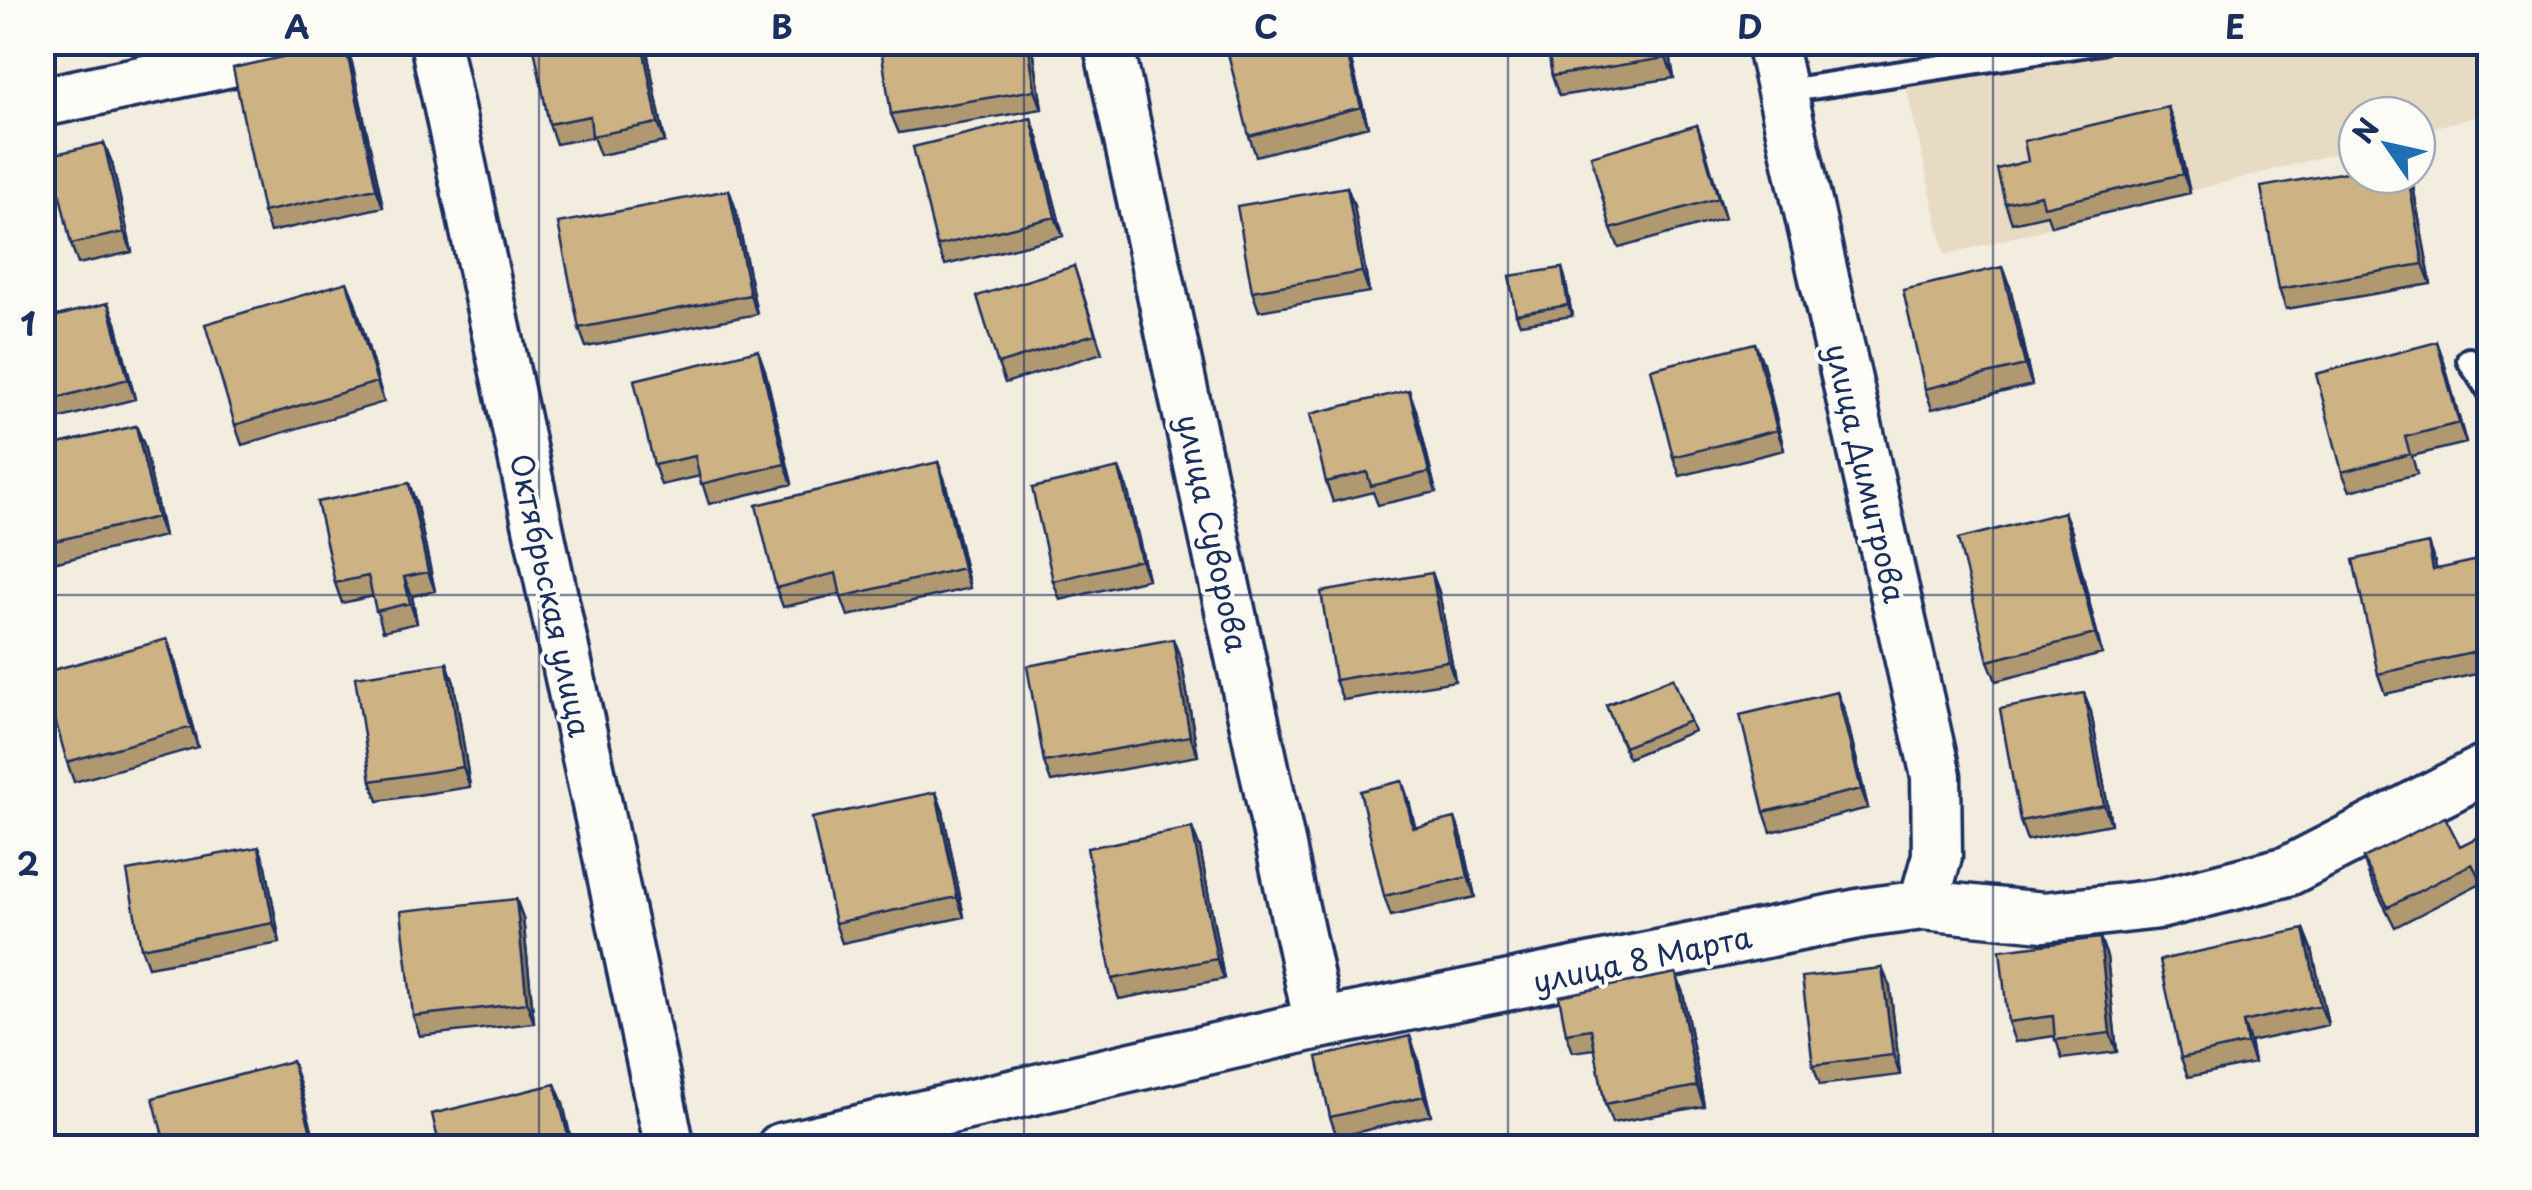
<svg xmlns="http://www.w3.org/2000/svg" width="2532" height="1190" viewBox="0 0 2532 1190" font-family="'Playpen Sans',sans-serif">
<rect width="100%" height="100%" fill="#f3ede0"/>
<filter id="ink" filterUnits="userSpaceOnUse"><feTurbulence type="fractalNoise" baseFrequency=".01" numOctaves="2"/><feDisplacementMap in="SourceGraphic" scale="20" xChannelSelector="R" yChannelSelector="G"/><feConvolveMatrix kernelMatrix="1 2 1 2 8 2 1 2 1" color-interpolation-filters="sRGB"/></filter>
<g filter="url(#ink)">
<path fill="#e8dbc4" d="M1896,43h593v70l-72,19v-17h-60v33l-412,107z"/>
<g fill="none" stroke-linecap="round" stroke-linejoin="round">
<g stroke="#1b2f5e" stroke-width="30">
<path id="lane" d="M1780,92l321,-50
M2469,360l21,32"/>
</g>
<g stroke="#1b2f5e" stroke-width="55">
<path id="street" d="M435,42l235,1106
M1108,42l211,982
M1771,42l165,734 1,80 -14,49
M42,102l283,-60
M781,1148l538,-124 544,-111 60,-8 121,12 115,-13 129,-33 202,-104"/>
</g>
<use href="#lane" stroke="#fdfcf7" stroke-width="22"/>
<use href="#street" stroke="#fdfcf7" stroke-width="48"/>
</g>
<path fill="#b09971" stroke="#1b2f5e" stroke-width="2.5" d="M1032,42l10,67 -143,24 -8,-19z
M1271,42h75l22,84 -112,30 -7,-20z
M1547,42h121l6,36 -115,18 -7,-20z
M646,46l19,96 -65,13 -7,-18 -37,7 -7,-20z
M352,63l31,144 -113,25 -7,-20z
M1697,125l28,93 -106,30 -8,-19z
M2175,127l15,66 -139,33 -4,-11 -35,8 -7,-20z
M1038,137l25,99 -118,29 -8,-19z
M104,143l8,20 20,89 -54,12 -7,-20z
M2412,181l19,103 -145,25 -7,-20z
M1347,187l7,19 15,86 -110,19 -7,-20z
M729,190l7,20 21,104 -171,33 -7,-19z
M1074,266l28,87 -97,30 -7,-19z
M1562,268l3,10 7,38 -52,8 -4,-10z
M2010,287l22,98 -100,24 -7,-20z
M355,302l29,100 -142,43 -7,-20z
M108,303l8,20 19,76 -93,24v-103z
M2437,342l7,20 22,81 -54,13 5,18 -67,17 -8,-19z
M1763,363l21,87 -104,26 -7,-19z
M765,370l27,114 -83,20 -9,-28 -39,9 -7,-20z
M1416,410l20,82 -58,13 -5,-13 -40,10 -7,-20z
M136,426l8,19 20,91 -115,28 -7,-18v-98z
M938,462l7,19 25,107 -122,28 -8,-22 -57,13 -7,-19z
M1127,488l21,91 -88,21 -7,-19z
M416,502l19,89 -23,5 5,27 -34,8 -10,-35 -31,7 -7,-20z
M2064,512l8,20 30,122 -106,27 -8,-20z
M2435,563l1,6 54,-4v106l-105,23 -7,-20z
M1432,573l7,19 16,89 -112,19 -8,-20z
M174,658l24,89 -124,35 -7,-20z
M1181,659l17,97 -147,26 -7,-20z
M447,663l7,20 16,104 -92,14 -7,-20z
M1673,678l21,53 -66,27 -22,-53z
M1845,712l23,96 -97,24 -7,-20z
M2091,712l20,112 -84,16 -7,-19z
M1409,801l6,26 47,10 13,60 -84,19 -7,-20z
M943,811l21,106 -122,26 -7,-20z
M2490,831v73l-11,-20 -84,43 -25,-49 -7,-20 97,-12z
M259,847l7,19 14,77 -132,24 -7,-19z
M1200,848l24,131 -105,20 -7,-20z
M516,899l7,19 11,105 -114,13 -7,-20z
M2304,929l8,20 16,76 -78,17 4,21 -66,14 -7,-19z
M2100,938l7,19 10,95 -55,7 -7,-23 -40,6 -7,-20z
M1882,968l8,19 10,88 -80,10 -7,-20z
M1683,993l21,113 -92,17 -7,-19 -10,-55 -22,3 -7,-19z
M1417,1056l14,59 -94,22 -7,-20z"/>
<path fill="#907d5c" stroke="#1b2f5e" stroke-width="2.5" d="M642,42h3l1,4 19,96 -7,-19z
M1028,42h4l10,67 -7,-19z
M1344,42h2l22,84 -7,-19z
M1664,42h4l6,36 -8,-20z
M345,43l7,20 31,144 -7,-19z
M2168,107l7,20 15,66 -7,-19z
M1031,118l7,19 25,99 -8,-19z
M1697,125l7,20 21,73 -7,-20z
M104,143l8,20 20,89 -8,-20z
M2408,175h2l2,6 19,103 -8,-20z
M1347,187l7,19 15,86 -7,-20z
M729,190l7,20 21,104 -7,-19z
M2002,267l8,20 22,98 -7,-20z
M1562,268l3,10 7,38 -4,-11z
M347,282l8,20 29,100 -7,-20z
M108,303l8,20 19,76 -7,-20z
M2437,342l7,20 22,81 -7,-20z
M1755,343l8,20 21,87 -7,-20z
M758,350l7,20 27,114 -7,-20z
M1409,390l7,20 20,82 -7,-20z
M136,426l8,19 20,91 -7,-19z
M938,462l7,19 25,107 -7,-20z
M1119,468l8,20 21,91 -7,-19z
M409,483l7,19 19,89 -7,-19z
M2064,512l8,20 30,122 -7,-20z
M2428,543l7,20 6,27 -8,-20z
M1432,573l7,19 16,89 -7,-20z
M404,577l8,19 5,27 -7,-20z
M167,639l7,19 24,89 -7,-20z
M1173,639l8,20 17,97 -8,-20z
M447,663l7,20 16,104 -7,-20z
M1837,692l8,20 23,96 -7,-19z
M2084,693l7,19 20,112 -7,-19z
M1402,781l7,20 11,46 -7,-19z
M936,792l7,19 21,106 -7,-20z
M1455,818l7,19 13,60 -7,-20z
M1192,828l8,20 24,131 -7,-20z
M259,847l7,19 14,77 -7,-20z
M516,899l7,19 11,105 -7,-20z
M2304,929l8,20 16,76 -8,-20z
M2100,938l7,19 10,95 -7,-19z
M1882,968l8,19 10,88 -7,-20z
M1676,973l7,20 21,113 -7,-20z
M2243,1022l7,20 4,21 -7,-20z
M1410,1036l7,20 14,59 -7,-19z
M292,1061l7,20 18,67h-2z
M555,1084l8,19 10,45h-2z"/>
<path fill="#cdb283" stroke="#1b2f5e" stroke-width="2.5" d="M560,42h82l16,81 -66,13 -2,-20 -41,8 -15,-76z
M880,42h148l7,48 -144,24z
M1271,42h73l17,65 -112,29 -21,-82z
M1547,42h117l2,16 -114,18z
M345,43l31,145 -113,24 -30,-144z
M2168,107l15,67 -139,33 -3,-12 -36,8 -8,-34 31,-8 -4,-20z
M1031,118l24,99 -118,29 -24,-99z
M1697,125l21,73 -107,31 -20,-73z
M104,143l20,89 -53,12 -20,-89z
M2357,170v5h51l15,89 -144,25 -18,-102z
M1347,187l15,85 -110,19 -15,-85z
M729,190l21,105 -171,33 -21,-105z
M1074,266l21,68 -97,30 -21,-68z
M2002,267l23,98 -100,24 -22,-99z
M1562,268l6,37 -52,9 -7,-38z
M347,282l30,100 -142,43 -30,-101z
M108,303l20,76 -86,23v-82z
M2437,342l22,81 -54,14 5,17 -68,18 -26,-98z
M1755,343l22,87 -104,27 -22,-88z
M758,350l27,114 -84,20 -6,-28 -41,9 -20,-85z
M1409,390l20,82 -58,14 -4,-14 -41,10 -16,-68z
M136,426l21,91 -115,27v-96z
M938,462l25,106 -122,29 -5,-24 -60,15 -20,-83z
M1119,468l22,92 -88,21 -21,-93z
M409,483l19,89 -24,5 6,26 -34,8 -8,-35 -33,7 -18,-81z
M2064,512l31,122 -107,27 -30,-122z
M2428,543l5,27 54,-12 3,12v79l-112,25 -25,-114z
M1432,573l16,88 -113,19 -14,-88z
M167,639l24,88 -124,35 -25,-89z
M1173,639l17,97 -146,26 -17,-96z
M447,663l16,104 -92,14 -16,-104z
M1673,678l17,43 -66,26 -18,-42z
M1837,692l24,97 -97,23 -24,-97z
M2084,693l20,112 -84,16 -20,-112z
M1402,781l11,47 42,-10 13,59 -84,19 -24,-105z
M936,792l21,105 -122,26 -23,-105z
M2445,817l15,29 30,-15v67l-18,-34 -84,43 -25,-49z
M1192,828l25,131 -105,20 -25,-131z
M259,847l14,76 -132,25 -14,-77z
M516,899l11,104 -114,13 -12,-105z
M2304,929l16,76 -77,17 4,21 -66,15 -21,-98z
M2100,938l10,95 -55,7 -2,-24 -45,6 -8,-72z
M1882,968l11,87 -80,10 -11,-88z
M1676,973l21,113 -92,18 -14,-75 -25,4 -7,-37z
M1410,1036l14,60 -94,21 -13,-60z
M292,1061l23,87h-149l-13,-50z
M555,1084l16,64h-131l-8,-34z"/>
</g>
<path fill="none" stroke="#1b2f5e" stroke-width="2.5" stroke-opacity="0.55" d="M539,42v1106M1024,42v1106M1508,42v1106M1993,42v1106M42,595h2448"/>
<g text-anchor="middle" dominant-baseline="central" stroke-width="8" stroke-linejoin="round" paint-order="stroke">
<g font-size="30" fill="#1b2f5e" stroke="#fdfcf7">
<text transform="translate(1867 473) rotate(77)">улица Димитрова</text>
<text transform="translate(1214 533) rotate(78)">улица Суворова</text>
<text transform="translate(552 595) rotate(78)">Октябрьская улица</text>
<text transform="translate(1642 958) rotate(-12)">улица 8 Марта</text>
</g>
</g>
<rect width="2532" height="1190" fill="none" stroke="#fdfcf7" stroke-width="110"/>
<g transform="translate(2387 145) rotate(304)"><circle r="48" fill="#fdfcf7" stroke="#a3aaba" stroke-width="2.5"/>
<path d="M0-8L18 38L0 25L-18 38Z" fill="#1f6fb2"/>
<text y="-15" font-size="28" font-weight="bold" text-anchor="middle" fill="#1b2f5e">N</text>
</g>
<rect x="55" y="55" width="2422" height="1080" fill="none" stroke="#1b2f5e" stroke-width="4"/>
<g font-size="32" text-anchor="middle" font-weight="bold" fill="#1b2f5e">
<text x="297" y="39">A</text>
<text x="782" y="39">B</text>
<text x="1266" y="39">C</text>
<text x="1750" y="39">D</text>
<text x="2235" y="39">E</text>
<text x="28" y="336">1</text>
<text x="28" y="876">2</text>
</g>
</svg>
